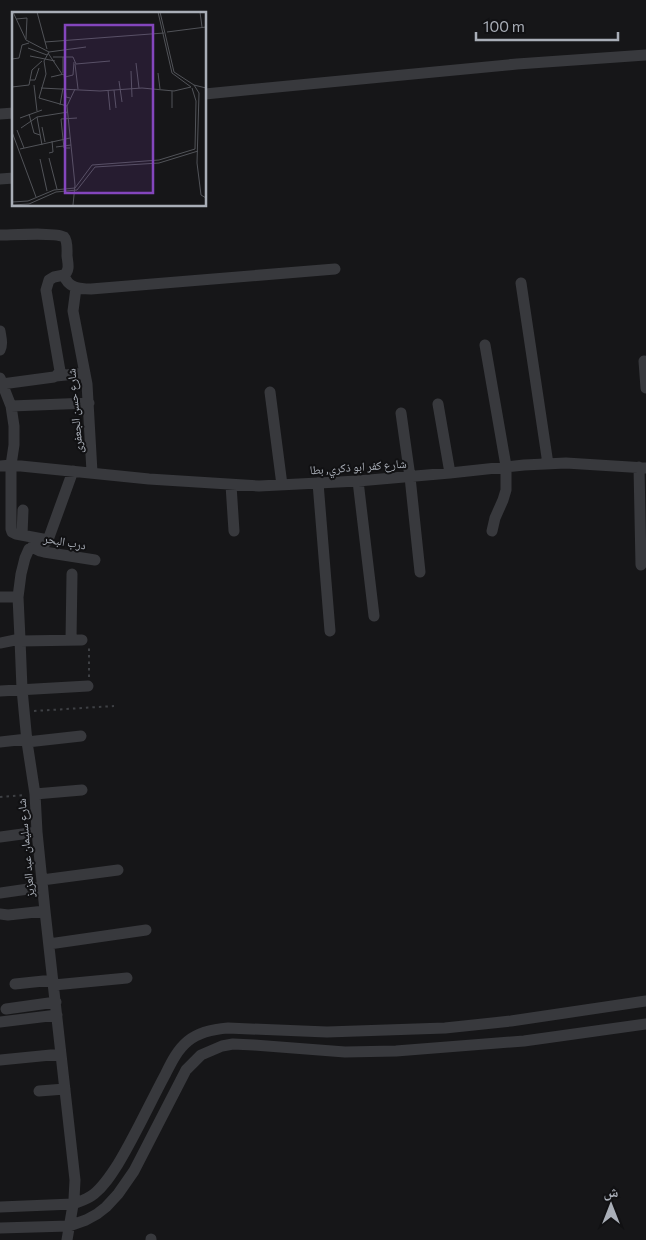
<svg xmlns="http://www.w3.org/2000/svg" width="646" height="1240" viewBox="0 0 646 1240" font-family="Commissioner,'Noto Naskh Arabic',sans-serif">
<rect width="100%" height="100%" fill="#161618"/>
<g fill="none" stroke-linecap="round" stroke-linejoin="round">
<path stroke="#3e4044" stroke-width="2" stroke-dasharray="2.5 4" stroke-linecap="butt" d="M89,677v-31
M34,711l80,-5
M0,797l25,-2"/>
<path stroke="#38393d" stroke-width="11" d="M205,94l312,-30 129,-9
M0,114l14,-1
M0,179l14,-1
M0,235c11,0 56,-3 64,2 4,4 3,14 3,19 1,8 3,14 -3,19 4,13 15,14 27,14l244,-20
M521,283l27,181
M76,288l-3,23 14,73 5,88
M0,331c1,7 3,13 0,19
M485,345l21,121v24l-3,10 -8,18 -3,13
M644,361l2,27
M56,376l29,-3
M0,378l11,28 3,20v19l-3,20v64l1,3 4,2 32,6
M2,384l52,-7 3,-2 3,-4 -14,-81 3,-10 5,-3 10,-2
M270,392l12,93
M438,404l12,69
M11,406l78,-3
M401,413l9,64 10,95
M0,466l11,-1 138,14 110,7 99,-5 92,-8 74,-8 42,-2 80,5
M639,467l2,98
M358,481l16,135
M318,483l12,148
M231,485l3,46
M22,535l1,-25
M32,547l8,4 4,1 51,8
M0,597h18
M71,640l1,-66
M20,641l62,-1
M0,643l20,-4
M0,691l88,-5
M0,742l27,-3
M27,742l54,-6
M35,794l47,-4
M0,837l37,-5
M42,880l76,-10
M0,893l42,-6
M0,914l8,1 37,-4
M49,944l97,-14
M15,984l38,-4
M54,985l73,-7
M6,1009l50,-7
M0,1022l57,-7
M0,1060l61,-6
M39,1091l26,-2
M0,1207l73,-3c8,-3 15,-5 21,-10 10,-8 17,-19 24,-30 17,-28 31,-59 47,-89 6,-12 12,-25 23,-34 11,-9 26,-12 40,-13l99,4 118,-4 66,-7 135,-20
M0,1228l69,-2 17,-6 11,-6 9,-7 12,-13 16,-23 52,-101 15,-15 21,-9 11,-2 21,1 91,7 51,-1 128,-10 122,-17
M151,1239v1
M67,1240l7,-41 1,-19 -30,-269 -8,-79 -2,-38 -8,-52 -5,-53 -2,-50 -2,-42 3,-23 4,-16 4,-9 3,-2 13,-4 3,-3 25,-69"/>
</g>
<g text-anchor="middle" dominant-baseline="central" stroke-width="4" stroke-linejoin="round" paint-order="stroke">
<g font-size="12" fill="#a9aeb7" stroke="#111113">
<text transform="translate(74 411) rotate(-95)">شارع حسن الجعفرى</text>
<text transform="translate(358 466) rotate(-4)">شارع كفر ابو ذكري, بطا</text>
<text transform="translate(65 541) rotate(10)">درب البحر</text>
<text transform="translate(25 848) rotate(-95)">شارع سليمان عبد العزيز</text>
</g>
</g>
<g transform="translate(12 12)">
<rect width="194" height="194" fill="#161618"/>
<path fill="none" stroke="#515358" stroke-width="1" d="M1,0l13,28 23,12M25,0l10,37M146,0l14,61 19,14M148,0l14,60 20,13 12,3M188,0l2,15M4,7l11,-1 -1,21M155,20l39,-5M33,30l119,-9M16,36l19,7M36,41l14,21M18,44l25,5M41,45h20l3,7 34,-3M0,47l7,-1 3,-13 7,-2M124,51l3,25M63,52l3,25M119,59l1,26M51,61v-16M146,61l2,16M39,65l13,-3 2,23 4,1M53,65l8,-2 1,-13M18,68h5l4,-12M107,69l3,21M22,73l3,26M182,73l5,8 -2,70 4,32 5,3M0,75l17,-2 3,-15 10,-9M29,76l59,3 42,-3 32,3 17,-4M96,78l2,20M102,78l2,18M160,79v17M48,93l3,-17M55,94l-28,-8 7,-24 -2,-13 5,-9 37,-5M17,102l5,19 6,2M25,105l5,28M8,106l22,-8M30,115l3,15M9,116l16,-11 31,-5M5,118l7,18M0,120l24,65M51,127l-2,-20 16,-1M51,127l1,9h6M44,135l15,-2M8,137l50,-11M37,141l4,-1 -1,-11M37,146l8,31M28,147l7,32M63,176l17,-23 67,-5 36,-11 1,-48 -4,-13M0,190l16,-1 26,-11 21,-2M0,193l17,-1 27,-12 21,-2 18,-23 64,-4 39,-12M61,193l2,-20 -8,-79 8,-17"/>
<path fill="#8446bd" fill-opacity="0.15" stroke="#8446bd" stroke-width="2.5" d="M53,13h88v168h-88z"/>
<rect width="194" height="194" fill="none" stroke="#a9aeb7" stroke-width="2.5"/>
</g>
<g transform="translate(611 1205)" stroke="#111113" stroke-width="4" paint-order="stroke">
<path d="M0-4L9 19L0 12L-9 19Z" fill="#a9aeb7"/>
<text y="-8" font-size="14" font-weight="bold" text-anchor="middle" fill="#a9aeb7">ش</text>
</g>
<path d="M476 32v8h142v-8" fill="none" stroke="#a9aeb7" stroke-width="2.5"/>
<text x="483" y="32" font-size="15" fill="#a9aeb7" stroke="#111113" stroke-width="4" paint-order="stroke">100 m</text>
</svg>
